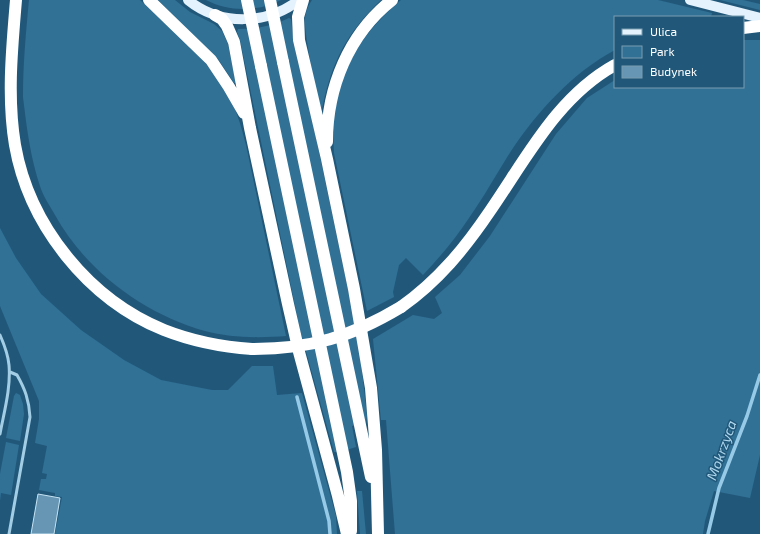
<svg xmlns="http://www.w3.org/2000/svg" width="760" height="534" viewBox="0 0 760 534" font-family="'Exo 2',sans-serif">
<rect width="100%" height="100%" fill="#21587a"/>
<path fill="#317196" d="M29,0h111c30,28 64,55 86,91 10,16 15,35 20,54l40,191c-26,2 -55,2 -81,-5 -61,-17 -119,-60 -150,-116 -5,-9 -12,-19 -15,-29 -7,-21 -11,-43 -14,-65 -1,-8 -2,-16 -3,-24 0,-33 3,-65 6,-97z
M158,0h17l15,12 24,12 8,7 6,13 8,39h-2l-16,-24z
M206,0h75c-23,12 -52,12 -75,0z
M312,0h69c-35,34 -49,61 -59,109 -5,-9 -18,-77 -17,-89 0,-7 3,-14 7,-20z
M401,0h257l54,13 -1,4h-96v33c-43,23 -77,61 -104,101 -14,22 -27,46 -42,67 -14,21 -29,39 -46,57l-17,-17 -7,7 -6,27 1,5 -27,14 -33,-158c-4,-65 17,-111 67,-153z
M720,0h23l17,4v6z
M289,18l2,1 2,17 15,63 45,214 7,40 7,63 -1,8 -14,2 4,21 -16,5h-6l-34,-122 -60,-290 -3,-8 1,-3c18,0 35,-3 51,-11z
M743,40h17v415l-10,43 -36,-7 -9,30 -2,13h-308l-9,-114h-5l-8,-81 40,-24 21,4 8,-6 -7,-16 25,-22 30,-39 66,-102 31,-36 28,-18v7h128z
M0,228l16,30 25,36 40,36 43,30 37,20 51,10h16l24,-24h21l4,29 25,-2 34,123 1,18h-282l7,-37 -7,-1v-3l-16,-3 2,-11h5l1,-5 -5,-1 5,-27 -12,-3 4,-24v-18l-39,-95z
M16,393l4,2 3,9 1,10 -4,27 -14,-3 8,-42z
M6,442l13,3 -8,50 -10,-2 -1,8v-27z
M357,491h5l4,43h-6z"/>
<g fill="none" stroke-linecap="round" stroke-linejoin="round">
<path stroke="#96cae7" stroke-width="3.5" d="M297,397l32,124 1,13
M708,534l11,-46 28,-72 13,-41"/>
</g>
<path fill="#6696b3" stroke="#c6e3f4" d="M38,494l22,4 -6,36h-23z"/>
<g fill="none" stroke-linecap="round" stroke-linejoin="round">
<path stroke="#a3cde5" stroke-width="3" d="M0,335c4,9 8,19 9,30 2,23 -5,47 -9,69
M9,534l21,-117c-1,-17 -5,-28 -13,-42l-7,-3"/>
<path stroke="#e3f2fd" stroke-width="10" d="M188,0c32,26 79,25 111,0
M690,0l70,18"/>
<path stroke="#fff" stroke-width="12" d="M16,0c-4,48 -9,97 -1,145 14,80 73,154 149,185 28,11 58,17 88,19
M149,0l62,60 18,27 15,26
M303,0l-5,17 1,23 28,119 27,130 17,99 5,62 2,84
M215,15l7,4 5,7 7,16 16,86 38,176 11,48 39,144 9,38
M743,28l17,-2
M283,62l88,415
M261,66l86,406 4,29v30
M327,142c0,-55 22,-108 65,-142
M401,307c37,-26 64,-59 89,-96 36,-52 67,-114 125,-146"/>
<path stroke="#fff" stroke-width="12" d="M247,0l14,66
M270,0l13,62
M252,349c59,0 99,-12 149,-42"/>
</g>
<g text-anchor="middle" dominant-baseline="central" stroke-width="3" stroke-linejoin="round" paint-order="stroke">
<g font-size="14" font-style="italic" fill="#aed6ed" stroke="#21587a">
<text transform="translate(721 450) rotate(-70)">Mokrzyca</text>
</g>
</g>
<rect x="614" y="16" width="130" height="72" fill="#21587a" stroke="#7a9baf"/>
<rect x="622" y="29" width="20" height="6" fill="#e3f2fd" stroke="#7a9baf"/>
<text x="650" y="36" font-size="12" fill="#ffffff">Ulica</text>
<rect x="622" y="46" width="20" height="12" fill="#317196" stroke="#7a9baf"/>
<text x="650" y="56" font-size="12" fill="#ffffff">Park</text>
<rect x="622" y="66" width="20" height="12" fill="#6696b3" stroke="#7a9baf"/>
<text x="650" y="76" font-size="12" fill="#ffffff">Budynek</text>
</svg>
